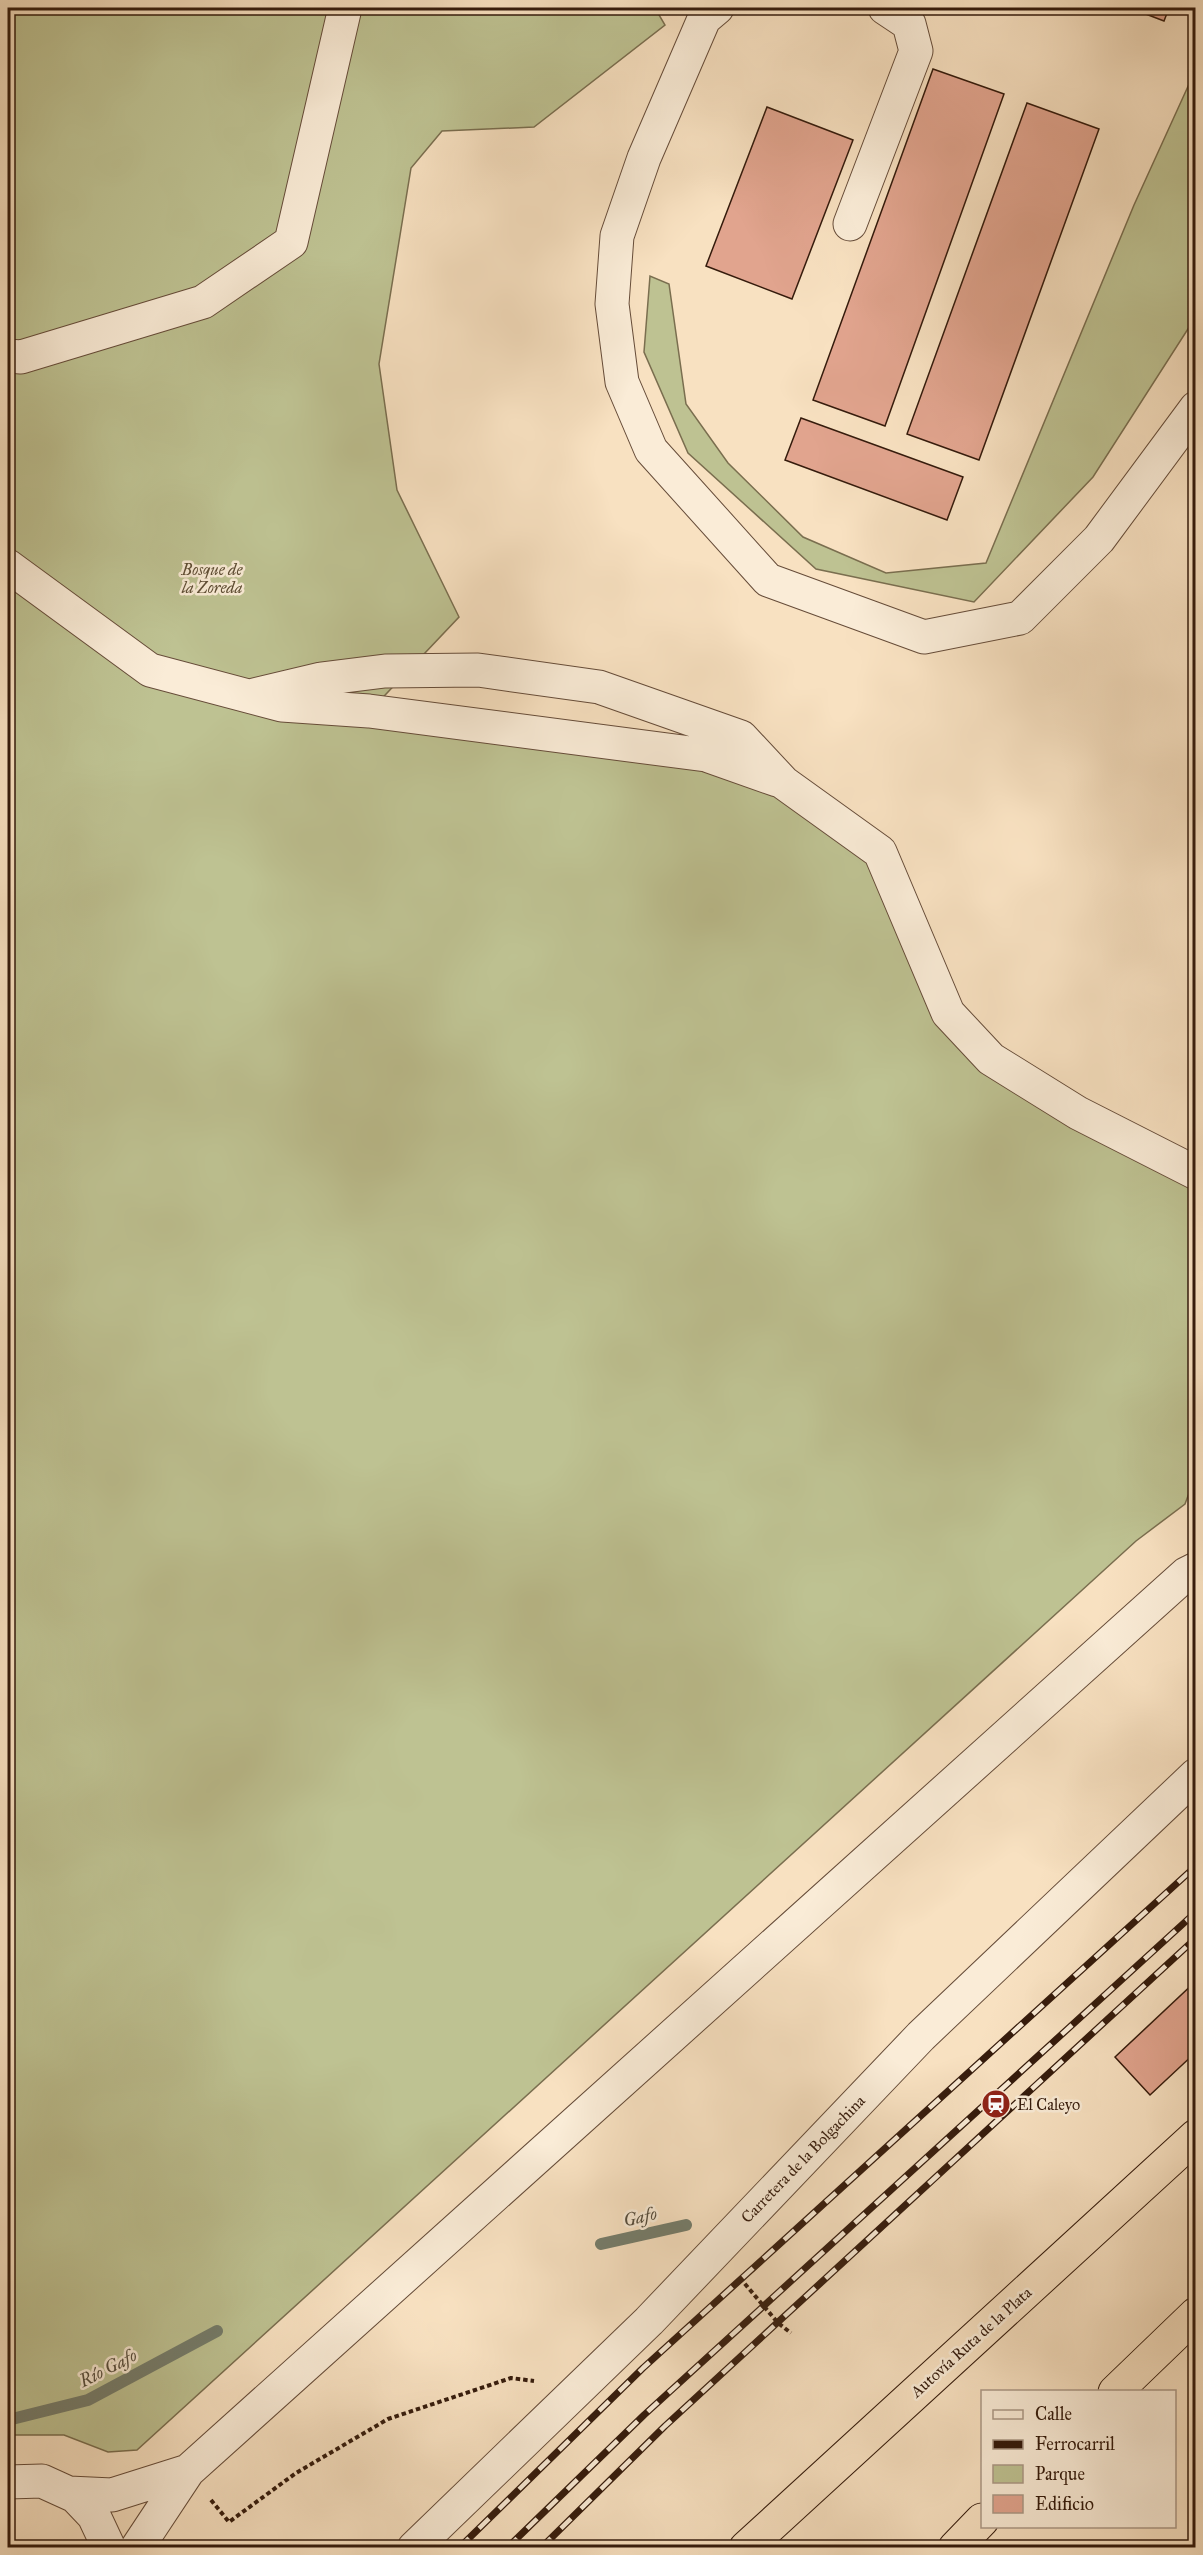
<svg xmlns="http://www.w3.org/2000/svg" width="1203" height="2555" viewBox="0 0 1203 2555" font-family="'IM FELL Great Primer',serif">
<rect width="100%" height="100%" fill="#f8e1c1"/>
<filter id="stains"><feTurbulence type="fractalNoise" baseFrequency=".00333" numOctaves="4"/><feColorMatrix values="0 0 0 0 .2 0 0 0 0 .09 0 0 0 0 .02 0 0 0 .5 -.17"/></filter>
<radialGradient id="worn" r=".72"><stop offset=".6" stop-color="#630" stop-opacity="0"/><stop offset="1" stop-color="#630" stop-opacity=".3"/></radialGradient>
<path fill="#bec292" stroke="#7a6e4f" stroke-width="1.5" d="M8,8h647l10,17 -131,102 -92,4 -31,37 -32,196 18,126 62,127 -89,94 336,44 174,97 68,161 247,160 1,230 -3,3 2,71 -10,27 -49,37 -999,909 -29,2 -44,-17h-56z
M1195,71v247l-102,159 -119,125 -158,-33 -128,-116 -44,-101 6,-76 19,8 17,120 42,59 75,74 83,36 100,-10 148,-358z"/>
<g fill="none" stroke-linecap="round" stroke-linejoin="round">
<path stroke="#757d6c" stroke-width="12" d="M601,2244l85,-19
M8,2420l80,-20 129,-69
M1193,2542l3,-2"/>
</g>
<path fill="#e1a48e" stroke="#351b0c" stroke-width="1.5" d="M1130,8h39l-5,13z
M933,69l71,25 -119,332 -72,-26z
M1027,103l72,26 -120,331 -72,-26z
M767,107l86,33 -61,159 -86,-33z
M801,418l162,59 -16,43 -162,-60z
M1196,1981v71l-46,43 -35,-38z"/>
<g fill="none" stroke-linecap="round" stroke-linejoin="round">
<g stroke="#664c39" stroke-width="35">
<path id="minor" d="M717,8l-13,11 -60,139 -27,78 -5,68 10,78 29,68 117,130 156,57 96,-19 79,-79 97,-131
M850,224l66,-173 -7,-27 -24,-16
M8,356l13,1 182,-55 88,-60 54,-234
M8,566l142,104 132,35 87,6 337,44 71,25
M250,696l71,-17 64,-8 93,-1 121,17 142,50 43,46 96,69 68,161 43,46 87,54 118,60
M8,2482l34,-1 33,15 19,20 15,32
M69,2493l43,2 76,-24
M137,2548l51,-77 998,-897 10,-5
M414,2548l235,-227 272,-285 275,-261"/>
</g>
<g stroke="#351b0c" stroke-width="35">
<path id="highway" d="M1115,2392l81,-78
M746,2548l450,-412
M955,2548l27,-28"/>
</g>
<path stroke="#351b0c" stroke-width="4" stroke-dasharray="4.5 3" stroke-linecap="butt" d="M740,2278l38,45 13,10
M211,2500l18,22 67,-49 92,-54 123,-41 23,3"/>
<use href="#minor" stroke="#faecd7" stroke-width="33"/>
<use href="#highway" stroke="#f8e1c1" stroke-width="33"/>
<g stroke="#351b0c" stroke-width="7">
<path id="rail" d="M459,2548l184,-180 553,-502
M507,2548l137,-133 552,-503
M541,2548l124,-122 531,-488"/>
</g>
<use href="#rail" stroke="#faecd7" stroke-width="4.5" stroke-dasharray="14" stroke-linecap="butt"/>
</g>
<defs>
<g id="station-disc" transform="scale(1.5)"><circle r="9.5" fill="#8f2418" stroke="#faecd7"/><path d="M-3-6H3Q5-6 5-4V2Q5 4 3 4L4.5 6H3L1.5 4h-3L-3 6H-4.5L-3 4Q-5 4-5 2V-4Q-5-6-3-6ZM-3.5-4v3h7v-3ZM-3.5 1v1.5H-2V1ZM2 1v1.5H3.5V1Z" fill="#fff"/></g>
</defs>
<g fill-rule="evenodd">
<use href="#station-disc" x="996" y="2104"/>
</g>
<g text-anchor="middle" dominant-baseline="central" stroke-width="5" stroke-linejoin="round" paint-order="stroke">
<g font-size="16" font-style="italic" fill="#5e4d34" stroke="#faecd7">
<text x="212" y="569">Bosque de<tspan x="212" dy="18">la Zoreda</tspan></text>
</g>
<g font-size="16" fill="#351b0c" stroke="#faecd7" text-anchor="start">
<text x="1017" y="2104">El Caleyo</text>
</g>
<g font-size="16" fill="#351b0c" stroke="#faecd7">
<text transform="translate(803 2159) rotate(-46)">Carretera de la Bolgachina</text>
<text transform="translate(971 2342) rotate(-42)">Autovía Ruta de la Plata</text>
</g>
<g font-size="18" font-style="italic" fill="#554c3c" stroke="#faecd7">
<text transform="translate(640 2217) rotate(-13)">Gafo</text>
<text transform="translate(108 2368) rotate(-27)">Río Gafo</text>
</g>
</g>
<rect width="1203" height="2555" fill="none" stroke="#f8e1c1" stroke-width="30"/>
<rect x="9" y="9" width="1185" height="2537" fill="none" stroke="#351b0c" stroke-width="3"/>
<rect x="15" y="15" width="1173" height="2525" fill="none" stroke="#351b0c" stroke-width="1.5"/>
<rect x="981" y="2390" width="195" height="138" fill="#faecd7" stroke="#ab9886" stroke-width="1.5"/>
<rect x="993" y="2410" width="30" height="9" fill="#faecd7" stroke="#ab9886" stroke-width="1.5"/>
<text x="1035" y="2420" font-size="18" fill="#351b0c">Calle</text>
<rect x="993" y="2440" width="30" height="9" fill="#351b0c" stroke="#ab9886" stroke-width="1.5"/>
<text x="1035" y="2450" font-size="18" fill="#351b0c">Ferrocarril</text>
<rect x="993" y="2465" width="30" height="18" fill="#bec292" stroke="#ab9886" stroke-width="1.5"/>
<text x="1035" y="2480" font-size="18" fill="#351b0c">Parque</text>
<rect x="993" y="2495" width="30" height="18" fill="#e1a48e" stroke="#ab9886" stroke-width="1.5"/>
<text x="1035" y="2510" font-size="18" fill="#351b0c">Edificio</text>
<rect width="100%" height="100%" filter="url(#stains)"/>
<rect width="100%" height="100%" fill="url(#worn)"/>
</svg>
